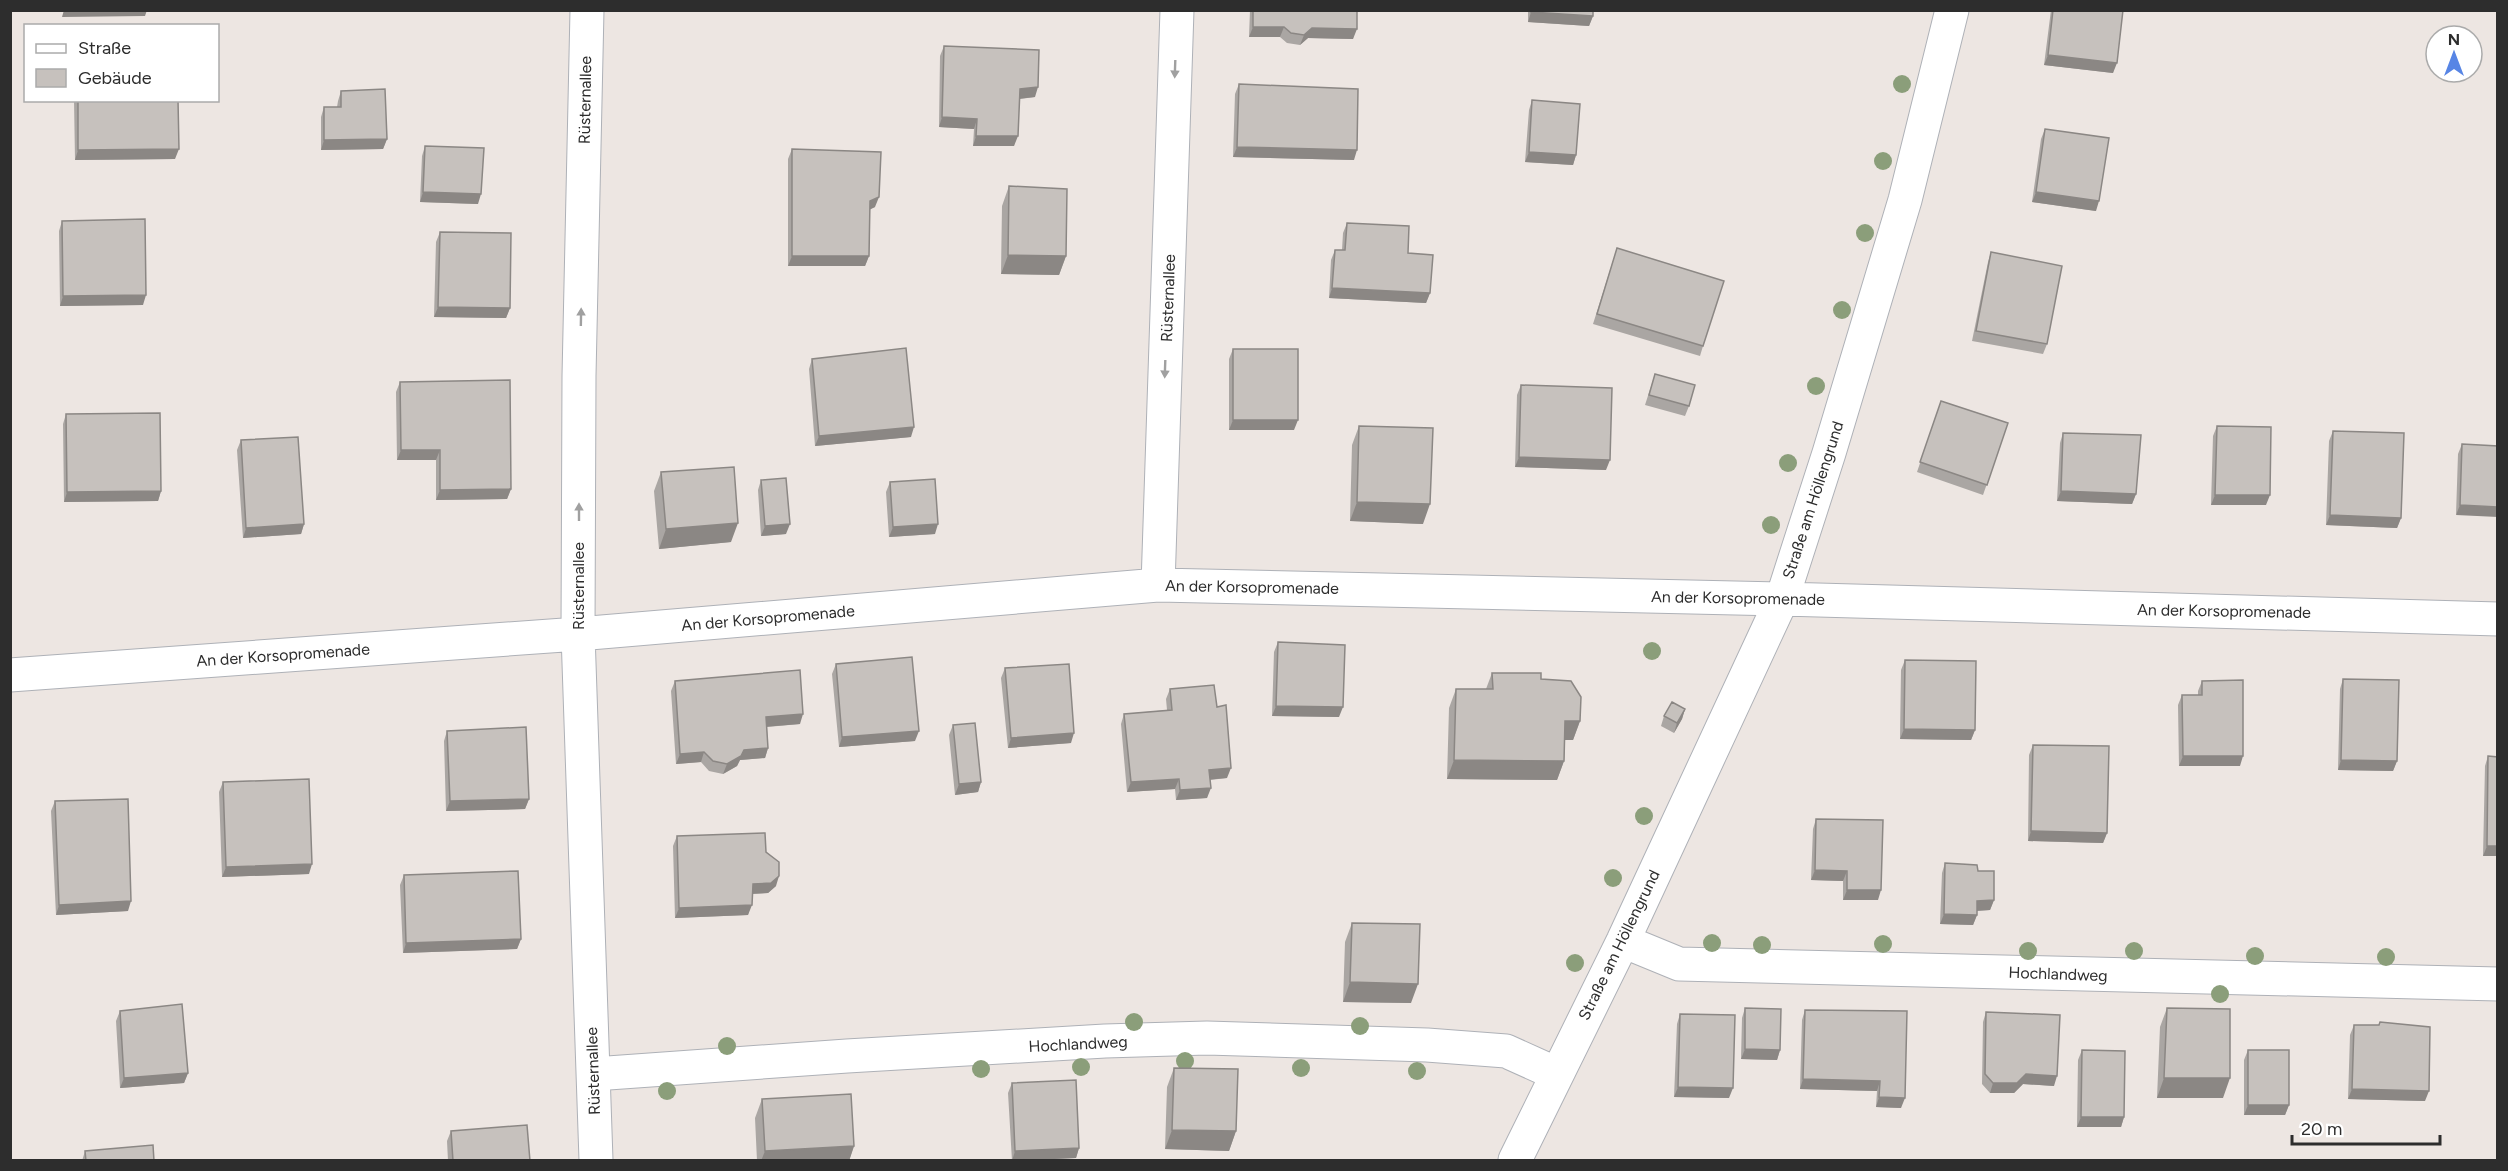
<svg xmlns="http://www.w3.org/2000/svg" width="2508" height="1171" viewBox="0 0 2508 1171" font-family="Figtree,sans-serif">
<rect width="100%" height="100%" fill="#ede6e2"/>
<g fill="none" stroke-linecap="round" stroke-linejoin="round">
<g stroke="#aeb1b7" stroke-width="35">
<path id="minor" d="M587,10l-8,366 -1,258 18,526
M1158,585l19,-575
M10,675l568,-41 580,-49 624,14 716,20
M1623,941l56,23 819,20
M594,1074l253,-18 258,-15 102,-3 220,7 79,6 51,23
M1515,1160l108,-219 159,-342 47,-146 76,-253 47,-190"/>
</g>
<use href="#minor" stroke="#fff" stroke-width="33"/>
</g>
<g fill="#8b9e7a">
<circle cx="1902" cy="84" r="9"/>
<circle cx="1883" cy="161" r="9"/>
<circle cx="1865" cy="233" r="9"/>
<circle cx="1842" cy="310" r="9"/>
<circle cx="1816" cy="386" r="9"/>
<circle cx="1788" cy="463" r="9"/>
<circle cx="1771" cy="525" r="9"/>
<circle cx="1652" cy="651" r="9"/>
<circle cx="1644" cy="816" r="9"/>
<circle cx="1613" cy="878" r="9"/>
<circle cx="1712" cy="943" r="9"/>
<circle cx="1883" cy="944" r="9"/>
<circle cx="1762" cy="945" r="9"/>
<circle cx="2028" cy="951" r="9"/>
<circle cx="2134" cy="951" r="9"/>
<circle cx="2255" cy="956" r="9"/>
<circle cx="2386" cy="957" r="9"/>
<circle cx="1575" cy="963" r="9"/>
<circle cx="2220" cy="994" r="9"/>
<circle cx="1134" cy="1022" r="9"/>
<circle cx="1360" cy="1026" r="9"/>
<circle cx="727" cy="1046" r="9"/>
<circle cx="1185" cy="1061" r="9"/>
<circle cx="1081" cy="1067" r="9"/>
<circle cx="1301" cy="1068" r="9"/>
<circle cx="981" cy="1069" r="9"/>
<circle cx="1417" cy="1071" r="9"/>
<circle cx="667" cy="1091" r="9"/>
</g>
<path fill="#aaa6a3" d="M1250,10h107l-4,29 -45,-1 -8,7 -13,-2 -7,-6h-31z
M1528,10h65v6l-4,10 -61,-4z
M2051,10h72l-10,63 -69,-8z
M944,46l91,51 -15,2 -6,47h-41l1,-17 -35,-2 1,-71z
M1239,84l115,76 -121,-3 2,-63z
M341,91l46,48 -4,10 -62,1v-33l3,-10h13l1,-6z
M74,100h104l-3,59 -100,1z
M1532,100l44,55 -3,10 -48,-3 4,-52z
M2045,129l51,82 -64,-9 9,-63z
M425,146l53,58 -58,-2 2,-46z
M792,149l83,58 -5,2 -1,47 -4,10h-77v-107z
M1009,186l57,70 -7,19 -58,-1 1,-68z
M62,221l81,84 -83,1 -1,-75z
M1347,223l61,30 22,40 -4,10 -97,-5 2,-38 4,-10h7l1,-17z
M440,232l70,76 -4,10 -72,-1 2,-75z
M1617,248l86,98 -3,10 -107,-32z
M1991,252l56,92 -4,10 -71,-13 16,-79z
M1233,349l61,81h-65v-71z
M812,359l99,78 -96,9 -6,-77z
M1655,374l34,32 -4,10 -40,-11z
M400,382l111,107 -4,10 -71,1v-40h-39l-1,-68z
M1521,385l85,85 -91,-3 2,-72z
M1941,401l67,22 -25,72 -66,-23z
M66,414l95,77 -3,10 -94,1 -1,-78z
M1359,426l64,98 -73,-3 2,-76z
M2217,426l49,79h-55l2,-69z
M2333,431l68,87 -4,10 -71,-3 3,-84z
M2063,433l73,61 -4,10 -75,-3 3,-58z
M241,440l63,84 -3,10 -58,4 -6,-88z
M2462,444l36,2 -42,69 2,-61z
M661,472l70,70 -72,7 -5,-58z
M761,480l25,54 -25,2 -3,-46z
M890,482l45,52 -46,3 -3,-45z
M1278,642l61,75 -67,-1 2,-64z
M1905,660l70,70 -4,10 -71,-1 1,-69z
M836,664l79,77 -76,6 -7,-73z
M1005,668l66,75 -63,5 -7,-70z
M1492,673l49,6 39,42 -7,19h-8l-1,21 -7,19 -110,-1 2,-71 7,-19h30z
M2343,679l54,82 -4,10 -55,-1 2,-81z
M675,681l125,43 -33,3 1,21 -3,10 -25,2 -3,6 -14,8 -14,-3 -8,-9 -25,2 -5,-73z
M2202,681l38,85h-61l-1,-61 4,-10h16v-4z
M1170,689l47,18 10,71 -17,2 -3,18 -31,2 -1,-11 -48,3 -6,-68 3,-10 43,-4 -1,-11z
M1685,709l-3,10 -8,14 -13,-7 3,-10z
M953,725l28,57 -3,10 -23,3 -6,-60z
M447,731l82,68 -4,10 -79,2 -2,-70z
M2033,745l74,88 -4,10 -75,-2 1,-86z
M2488,756l10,100h-15l2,-90z
M223,782l86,92 -87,3 -3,-85z
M55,801l73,110 -72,4 -5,-104z
M1816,819l62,81h-35v-19l-32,-1 2,-51z
M677,836l89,16 10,34 -8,7 -16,1 -4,21 -73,3 -2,-72z
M1945,863l33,8 16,29 -4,10 -13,1v4l-4,10 -33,-1 2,-51z
M404,875l117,64 -4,10 -114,4 -3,-68z
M1352,923l59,80 -68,-1 2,-60z
M1745,1008l35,42 -3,10 -36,-1 1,-41z
M2167,1008l56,90h-66l3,-71z
M1805,1010l102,1 -6,97 -25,-1 1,-16 -77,-2 2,-69z
M120,1011l68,62 -4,10 -64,5 -4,-67z
M1986,1012l68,74 -31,-2 -9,9h-24l-8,-9 1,-62z
M1680,1014l49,84 -55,-1 3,-73z
M2354,1025l71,76 -77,-2 2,-64z
M2082,1050l42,67 -3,10h-44l1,-67z
M2248,1050l41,55 -4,10h-41v-55z
M1174,1068l62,63 -7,20 -64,-2 2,-62z
M1012,1083l67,65 -3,10 -64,3 -4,-68z
M762,1099l92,47 -5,15h-92l-2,-43z
M451,1131l79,30h-82l-1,-20z
M85,1151l69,10h-72z"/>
<path fill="#8b8784" d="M64,10h83l-2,6 -83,1z
M1531,12l62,4 -4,10 -61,-4z
M1253,27h31l-4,10h-31z
M1312,28l45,1 -4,10 -45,-1 -8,7 4,-10z
M2048,55l69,8 -4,10 -69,-8z
M1038,87l-3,10 -18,2 3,-10z
M942,117l35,2 -3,10 -35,-2z
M976,136h42l-4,10h-41z
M387,139l-4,10 -62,1 3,-10z
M1237,147l120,3 -3,10 -121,-3z
M179,149l-4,10 -100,1 3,-10z
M1529,152l47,3 -3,10 -48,-3z
M423,192l58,2 -3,10 -58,-2z
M2036,192l63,9 -3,10 -64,-9z
M879,197l-4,10 -8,4 3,-10z
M1008,255l58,1 -7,19 -58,-1z
M792,256h77l-4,10h-77z
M1332,288l98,5 -4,10 -97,-5z
M146,295l-3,10 -83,1 3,-10z
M438,307l72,1 -4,10 -72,-1z
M1233,420h65l-4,10h-65z
M914,427l-3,10 -96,9 4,-10z
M401,450h39l-4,10h-39z
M1519,457l91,3 -4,10 -91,-3z
M511,489l-4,10 -71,1 4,-10z
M161,491l-3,10 -94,1 3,-10z
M2061,491l75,3 -4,10 -75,-3z
M2215,495h55l-4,10h-55z
M1357,502l73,2 -7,20 -73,-3z
M2460,505l38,2v10l-42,-2z
M2330,515l71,3 -4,10 -71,-3z
M738,523l-7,19 -72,7 7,-20z
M304,524l-3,10 -58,4 3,-10z
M790,524l-4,10 -25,2 4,-10z
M938,524l-3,10 -46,3 4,-10z
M1276,706l67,1 -4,10 -67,-1z
M1685,709l-3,10 -8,14 3,-10z
M803,714l-3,10 -37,3 3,-10z
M1565,721h15l-7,19h-15z
M1904,729l71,1 -4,10 -71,-1z
M919,731l-4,10 -76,6 3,-10z
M1074,733l-3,10 -63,5 3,-10z
M768,748l-3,10 -25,2 -3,6 -14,8 4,-10 17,-14z
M704,752l-3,10 -25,2 4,-10z
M2183,756h60l-3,10h-61z
M1454,760l110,1 -7,19 -110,-1z
M2341,760l56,1 -4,10 -55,-1z
M1231,768l-4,10 -22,2 4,-10z
M1179,779l-4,10 -48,3 4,-10z
M981,782l-3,10 -23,3 4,-11z
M1211,788l-4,10 -31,2 4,-10z
M529,799l-4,10 -79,2 4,-10z
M2031,831l76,2 -4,10 -75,-2z
M2487,846h11v10h-15z
M312,864l-3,10 -87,3 4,-10z
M1815,870l32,1 -4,10 -32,-1z
M779,876l-3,10 -8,7 -19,1 4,-10z
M1847,890h34l-3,10h-35z
M1994,900l-4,10 -17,1 4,-10z
M131,901l-3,10 -72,4 3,-10z
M752,905l-4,10 -73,3 4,-10z
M1944,914l33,1 -4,10 -33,-1z
M521,939l-4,10 -114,4 3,-10z
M1350,982l68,2 -7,19 -68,-1z
M1745,1049l35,1 -3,10 -36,-1z
M188,1073l-4,10 -64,5 4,-10z
M2026,1074l31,2 -3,10 -31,-2 -9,9h-24l3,-10z
M2164,1078h66l-7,20h-66z
M1803,1079l77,2 -3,10 -77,-2z
M1678,1087l55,1 -4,10 -55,-1z
M2352,1089l77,2 -4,10 -77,-2z
M1879,1097l26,1 -4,10 -25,-1z
M2248,1105h41l-4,10h-41z
M2081,1117h43l-3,10h-44z
M1172,1130l64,1 -7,20 -64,-2z
M854,1146l-5,15h-88l4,-10z
M1079,1148l-3,10 -64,3 3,-10z"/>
<path fill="#c6c1bd" stroke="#8b8784" stroke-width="1.5" d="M1253,10h104v19l-45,-1 -8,7 -13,-2 -7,-6h-31z
M1531,10h62v6l-62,-4z
M2053,10h70l-6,53 -69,-8z
M944,46l95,4 -1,37 -18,2 -2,47h-42l1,-17 -35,-2z
M1239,84l119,5 -1,61 -120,-3z
M385,89l2,50 -63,1v-33h17v-16z
M78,100h100l1,49 -101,1z
M1532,100l48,4 -4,51 -47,-3z
M2045,129l64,9 -10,63 -63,-9z
M425,146l59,2 -3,46 -58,-2z
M792,149l89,3 -2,45 -9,4 -1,55h-77z
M1009,186l58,3 -1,67 -58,-1z
M145,219l1,76 -83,1 -1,-75z
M1347,223l62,3 -1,27 25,2 -3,38 -98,-5 3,-38h10z
M440,232l71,1 -1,75 -72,-1z
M1617,248l107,33 -21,65 -106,-32z
M1991,252l71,14 -15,78 -71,-13z
M906,348l8,79 -95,9 -7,-77z
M1233,349h65v71h-65z
M1655,374l40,11 -6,21 -40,-11z
M510,380l1,109 -71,1v-40h-39l-1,-68z
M1521,385l91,3 -2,72 -91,-3z
M1941,401l67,22 -21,62 -67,-23z
M160,413l1,78 -94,1 -1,-78z
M1359,426l74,2 -3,76 -73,-2z
M2217,426l54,1 -1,68h-55z
M2333,431l71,2 -3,85 -71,-3z
M2063,433l78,2 -5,59 -75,-3z
M298,437l6,87 -58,4 -5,-88z
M2462,444l36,2v61l-38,-2z
M734,467l4,56 -72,6 -5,-57z
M786,478l4,46 -25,2 -4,-46z
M935,479l3,45 -45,3 -3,-45z
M1278,642l67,3 -2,62 -67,-1z
M912,657l7,74 -77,6 -6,-73z
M1905,660l71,1 -1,69 -71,-1z
M1069,664l5,69 -63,5 -6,-70z
M800,670l3,44 -37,3 2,31 -24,2 -3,6 -14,8 -14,-3 -9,-9 -24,2 -5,-73z
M1492,673h49v6l30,2 10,16 -1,24h-15l-1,40 -110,-1 2,-71h37z
M2343,679l56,1 -2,81 -56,-1z
M2243,680v76h-60l-1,-61h20v-14z
M1214,685l3,22 9,-2 5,63 -22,2 2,18 -31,2 -1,-11 -48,3 -7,-68 48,-4 -2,-21z
M1672,702l13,7 -8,14 -13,-7z
M975,723l6,59 -22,2 -6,-59z
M526,727l3,72 -79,2 -3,-70z
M2033,745l76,1 -2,87 -76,-2z
M2488,756l10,1v89h-11z
M309,779l3,85 -86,3 -3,-85z
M128,799l3,102 -72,4 -4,-104z
M1816,819l67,1 -2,70h-34v-19l-32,-1z
M765,833l1,19 13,10v14l-8,7 -18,1 -1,21 -73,3 -2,-72z
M1945,863l32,2 1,6h16v29l-17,1v14l-33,-1z
M518,871l3,68 -115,4 -2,-68z
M1352,923l68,1 -2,60 -68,-2z
M182,1004l6,69 -64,5 -4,-67z
M1745,1008l36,1 -1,41 -35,-1z
M2167,1008l63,1v69h-66z
M1805,1010l102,1 -2,87 -26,-1 1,-16 -77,-2z
M1986,1012l74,3 -3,61 -31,-2 -9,9h-24l-8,-9z
M1680,1014l55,1 -2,73 -55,-1z
M2380,1022l50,5 -1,64 -77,-2 2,-64h25z
M2082,1050l43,1 -1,66h-43z
M2248,1050h41v55h-41z
M1174,1068l64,1 -2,62 -64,-1z
M1076,1080l3,68 -64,3 -3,-68z
M851,1094l3,52 -89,5 -3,-52z
M527,1125l3,36h-77l-2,-30z
M153,1145l1,16h-68l-1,-10z"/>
<defs><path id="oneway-solid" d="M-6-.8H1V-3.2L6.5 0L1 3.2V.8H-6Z" transform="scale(1.5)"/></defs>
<g fill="#a0a0a0">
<use href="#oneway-solid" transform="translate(1175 69) rotate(92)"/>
<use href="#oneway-solid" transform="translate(581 317) rotate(-89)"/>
<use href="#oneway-solid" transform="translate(1165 369) rotate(92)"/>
<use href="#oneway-solid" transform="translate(579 512) rotate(-90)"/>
</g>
<g text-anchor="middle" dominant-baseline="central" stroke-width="4.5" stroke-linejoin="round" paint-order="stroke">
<g font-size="16" fill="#2d2d2d" stroke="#fff">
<text transform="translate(585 100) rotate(-89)">Rüsternallee</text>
<text transform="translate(1168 298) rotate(-88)">Rüsternallee</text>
<text transform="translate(1813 500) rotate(-72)">Straße am Höllengrund</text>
<text transform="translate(578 586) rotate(-90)">Rüsternallee</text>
<text transform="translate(1252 587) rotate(1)">An der Korsopromenade</text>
<text transform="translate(1738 598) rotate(1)">An der Korsopromenade</text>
<text transform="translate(2224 611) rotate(1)">An der Korsopromenade</text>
<text transform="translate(768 618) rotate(-5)">An der Korsopromenade</text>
<text transform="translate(283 655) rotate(-4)">An der Korsopromenade</text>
<text transform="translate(1619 945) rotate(-64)">Straße am Höllengrund</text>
<text transform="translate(2058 974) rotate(2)">Hochlandweg</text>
<text transform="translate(1078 1044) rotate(-3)">Hochlandweg</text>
<text transform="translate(593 1071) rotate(-92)">Rüsternallee</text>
</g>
</g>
<rect width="2508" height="1171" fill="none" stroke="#2d2d2d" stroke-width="24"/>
<rect x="24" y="24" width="195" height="78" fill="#ffffff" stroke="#ababab" stroke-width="1.5"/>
<rect x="36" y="44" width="30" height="9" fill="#ffffff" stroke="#ababab" stroke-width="1.5"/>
<text x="78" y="54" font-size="18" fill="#2d2d2d">Straße</text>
<rect x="36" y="69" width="30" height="18" fill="#c6c1bd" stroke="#ababab" stroke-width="1.5"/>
<text x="78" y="84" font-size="18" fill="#2d2d2d">Gebäude</text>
<g transform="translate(2454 54)"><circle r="28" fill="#ffffff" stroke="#ababab" stroke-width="1.5"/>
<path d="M0-4.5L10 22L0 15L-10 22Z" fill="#5785e5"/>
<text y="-9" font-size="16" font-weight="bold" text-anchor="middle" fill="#2d2d2d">N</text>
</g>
<path d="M2292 1135v9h148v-9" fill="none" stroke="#2d2d2d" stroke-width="3"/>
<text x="2301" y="1135" font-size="18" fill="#2d2d2d" stroke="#ffffff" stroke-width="4.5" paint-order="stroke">20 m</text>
</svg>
